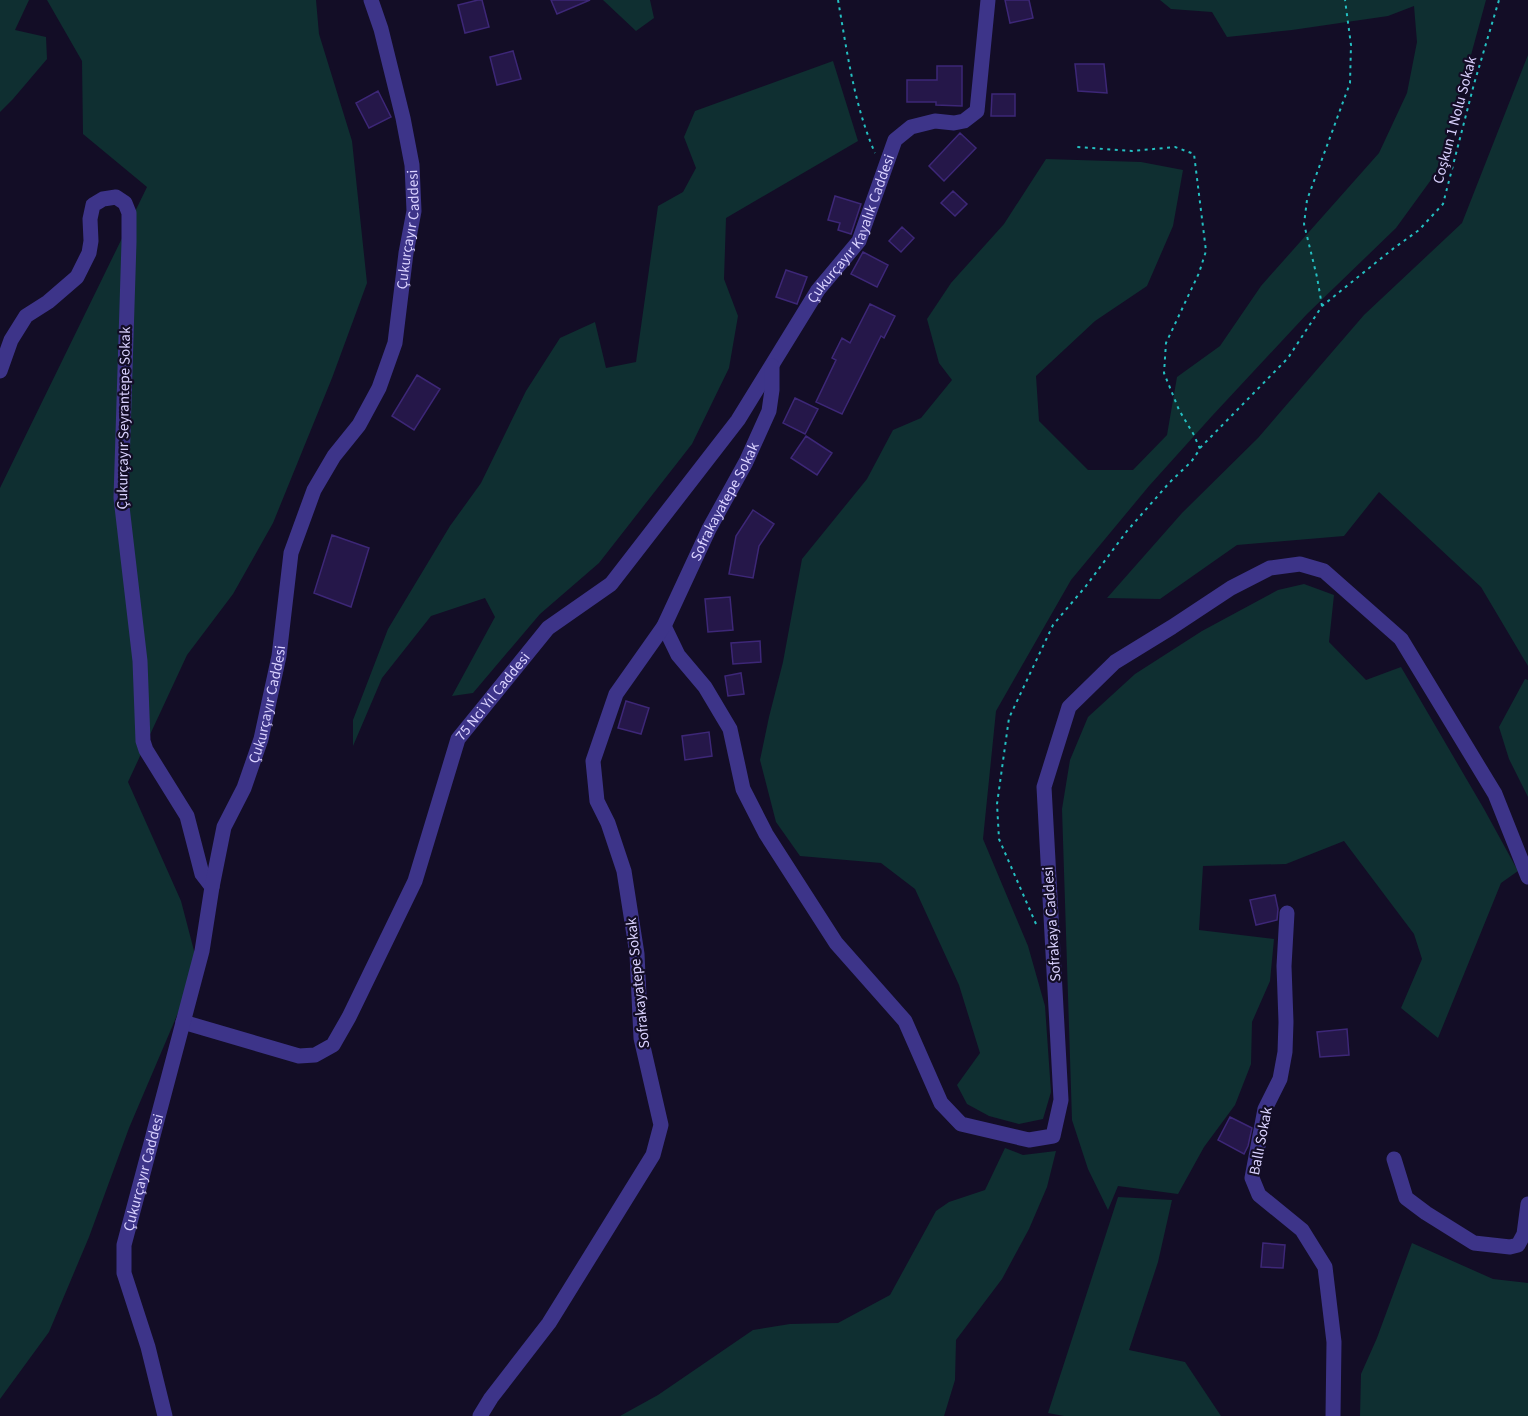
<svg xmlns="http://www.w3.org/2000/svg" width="1528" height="1416" viewBox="0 0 1528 1416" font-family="'Source Sans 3',sans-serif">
<rect width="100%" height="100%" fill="#130d26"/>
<path fill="#0f2f31" d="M0,0h29l-14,30 31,7 1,22 -34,40 -13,13z
M47,0h269l3,34 33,107 15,142 -35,95 -59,145 -40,71 -46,61 -59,127 53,119 17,65 -69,162 -40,109 -40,95 -49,67v-911l147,-301 -64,-53 -1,-73z
M603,0h47l4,18 -18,13z
M1160,0h326l-18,66 -32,107 -40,55 -89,86 -95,102 -63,70 -78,94 -75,131 -13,128 45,107 17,60 6,86 -8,27 -24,5 -30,-8 -22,-12 -10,-19 23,-32 -21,-68 -44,-96 -34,-26 -81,-7 -24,-34 -16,-62 9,-43 14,-55 19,-103 65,-80 26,-49 28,-12 31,-38 -13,-17 -12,-44 24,-36 53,-59 42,-65 95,3 42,8 -10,56 -26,60 -52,35 -59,55 3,45 49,49h45l34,-35 10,-58 43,-31 41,-60 118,-133 28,-60 10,-51 -3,-36 -26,10 -96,14 -65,7 -15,-25 -41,-3z
M1528,55v611l-47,-79 -102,-95 -35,44 -107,9 -77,54 -53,-1 75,-85 76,-75 106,-123 98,-92z
M833,61l25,80 -132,77 -2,61 14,37 -9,52 -37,76 -93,119 -59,51 -67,79 -21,3 43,-79 -10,-19 -54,18 -49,62 -29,68v-26l35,-91 62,-103 31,-43 45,-92 34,-53 35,-16 11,46 30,-6 22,-156 25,-14 13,-24 -12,-31 11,-26z
M1304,584l30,11 -5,47 37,38 35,-13 83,142 34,62 -17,12 -63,155 -37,-30 21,-49 -8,-25 -70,-93 -58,23 -83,2 -4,64 75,9 -4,42 -18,41 -1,42 -16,41 -31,42 -26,47 -60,-8 -10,24 -20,-41 -16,-49 -10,-311 8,-49 18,-43 47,-43 67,-43 76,-41z
M1525,679l3,1v117l-19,-38 -10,-32z
M1005,1148l18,7 33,-4 -9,36 -18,42 -27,50 -46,61 -1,40 -11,36h-324l38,-21 95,-65 37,-6 48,-1 52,-28 46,-84 13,-9 36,-12z
M1118,1197l54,3 -14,62 -29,88 56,12 36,54h-157l-16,-3z
M1412,1243l81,36 35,4v133h-168l1,-42 16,-36z"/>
<path fill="#251749" stroke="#3d2777" stroke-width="1.5" d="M478,0h4l7,27 -24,6 -7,-28z
M551,0h39l-33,14z
M1005,0h24l4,18 -23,5z
M513,51l8,28 -24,6 -7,-28z
M1075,64h29l3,29 -29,-2z
M937,66h25v40l-26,-1v-3h-29v-22h30z
M378,91l13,26 -22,11 -13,-25z
M992,94h23v22h-24z
M960,133l16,15 -32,33 -15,-15z
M953,191l14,13 -12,12 -14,-13z
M835,196l26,8 -10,30 -13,-4 2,-7 -12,-3z
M902,227l12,11 -13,14 -12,-11z
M863,252l25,13 -11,22 -26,-13z
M786,270l21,7 -10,27 -21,-7z
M870,304l25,12 -11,22 -3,-2 -39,78 -26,-12 20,-42 -4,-2 10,-20 8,5z
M417,375l23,14 -26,41 -22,-14z
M795,398l23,11 -13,25 -22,-11z
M806,436l26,17 -15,22 -26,-17z
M753,510l21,14 -15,22 -6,32 -24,-4 7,-38z
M332,535l37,13 -18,59 -37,-14z
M730,597l3,33 -25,2 -3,-33z
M760,641l1,21 -28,2 -2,-21z
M741,673l3,21 -16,2 -3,-20z
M626,701l23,7 -8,26 -23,-6z
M709,732l3,24 -27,4 -3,-24z
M1275,895l3,14 -1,11 -21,5 -6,-25z
M1347,1029l2,26 -29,2 -3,-25z
M1230,1117l22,11 -4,18 -4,8 -26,-14z
M1263,1243l22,2 -2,23 -22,-1z"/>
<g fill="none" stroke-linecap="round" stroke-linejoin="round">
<path stroke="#24bfc1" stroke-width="2" stroke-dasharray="3 4.5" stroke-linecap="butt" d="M838,0c9,51 16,105 37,153
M1322,306l-5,-29 -13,-53 3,-24 43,-117 1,-38 -6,-45
M1200,448l88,-90 34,-52 72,-58 25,-18 24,-26 31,-120 25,-84
M1036,924l-37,-85 -2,-35 12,-86 44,-93 33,-39 41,-55 43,-49 21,-20 9,-13 -6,-14 -15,-25 -15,-37 2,-30 33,-70 7,-22 -12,-97 -19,-7 -43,4 -55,-4"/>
<g stroke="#3d3489" stroke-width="15">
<path d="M0,371l11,-31 15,-24 22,-14 29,-25 12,-24 2,-12 -1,-22 3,-14 10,-6 13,-2 9,6 4,10v29l-8,256 19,163 3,80 3,9 41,66 15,58 10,13"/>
<path d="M664,626l14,29 27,32 25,42 13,60 23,45 70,109 69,78 36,82 20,21 68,16 24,-4 8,-36 -17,-313 25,-80 46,-45 57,-35 59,-39 39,-20 30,-4 24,7 77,68 94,155 33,83"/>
<path d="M1287,913l-3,53 2,56 -1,30 -5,27 -15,30 -13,69 7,17 43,35 23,37 9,75 -1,74"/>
<path id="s1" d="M183,1022l116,34 16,-1 18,-10 16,-28 66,-136 43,-142 90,-111 63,-44 127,-164 80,-130 41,-49 36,-101 16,-13 24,-6 19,2 10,-2 13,-10 11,-111"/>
<path d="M1394,1159l12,39 20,15 48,30 36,4 8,-2 6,-11 4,-30"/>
<path id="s2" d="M165,1416l-17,-69 -24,-74v-28l78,-294 10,-64 12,-60 20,-39 17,-49 18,-83 12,-103 23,-63 20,-34 25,-31 20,-37 16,-45 11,-90 8,-42 -2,-46 -9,-47 -22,-89 -10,-29"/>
<path id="s3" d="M480,1416l11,-18 58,-75 104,-168 8,-30 -20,-87 -4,-84 -13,-83 -16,-48 -11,-22 -4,-40 23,-67 48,-68 45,-97 37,-67 23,-51 3,-21v-24"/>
</g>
</g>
<g text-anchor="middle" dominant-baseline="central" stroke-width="4.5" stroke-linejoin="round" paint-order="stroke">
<g font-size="15" fill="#dad2ff" stroke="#130d26">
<text transform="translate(1455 120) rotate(-75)">Coşkun 1 Nolu Sokak</text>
<text stroke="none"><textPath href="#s1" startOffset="1140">Çukurçayır Kayalık Caddesi</textPath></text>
<text stroke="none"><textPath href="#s2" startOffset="1242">Çukurçayır Caddesi</textPath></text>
<text transform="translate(124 418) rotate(-89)">Çukurçayır Seyrantepe Sokak</text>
<text stroke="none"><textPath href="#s3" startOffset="1010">Sofrakayatepe Sokak</textPath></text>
<text stroke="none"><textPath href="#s1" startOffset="544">75 Nci Yıl Caddesi</textPath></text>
<text stroke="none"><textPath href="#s2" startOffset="738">Çukurçayır Caddesi</textPath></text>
<text transform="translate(1052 924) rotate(-94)">Sofrakaya Caddesi</text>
<text transform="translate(638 983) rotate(-96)">Sofrakayatepe Sokak</text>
<text transform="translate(1261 1141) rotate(-79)">Ballı Sokak</text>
<text stroke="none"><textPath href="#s2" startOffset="252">Çukurçayır Caddesi</textPath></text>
</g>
</g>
</svg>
